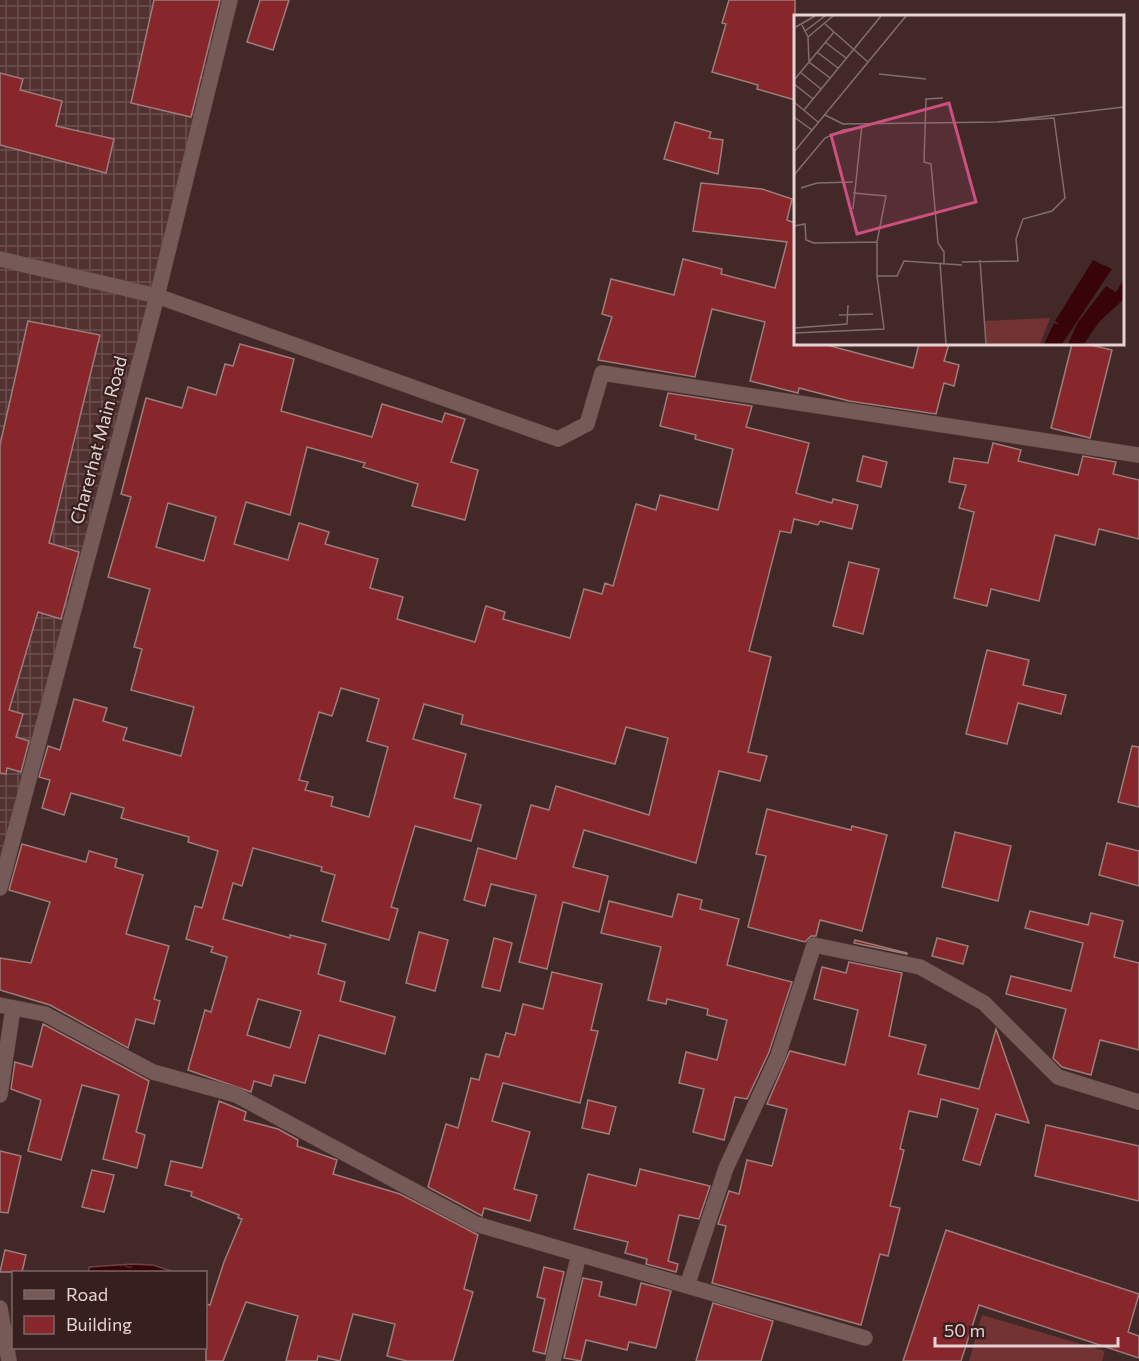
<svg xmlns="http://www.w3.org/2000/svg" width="1139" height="1361" viewBox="0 0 1139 1361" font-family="Commissioner,sans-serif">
<defs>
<pattern id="industrial-grid" width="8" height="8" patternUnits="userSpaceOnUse" patternTransform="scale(1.5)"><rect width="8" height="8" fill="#523231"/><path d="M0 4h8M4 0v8" fill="none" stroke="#6b4f4e"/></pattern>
<pattern id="water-ripples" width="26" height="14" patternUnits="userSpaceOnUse" patternTransform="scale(1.5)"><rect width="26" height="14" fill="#370509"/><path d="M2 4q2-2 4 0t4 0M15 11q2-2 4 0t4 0" fill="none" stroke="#54292c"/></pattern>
</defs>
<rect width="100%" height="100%" fill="#422928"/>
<path fill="url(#industrial-grid)" d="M0,0h230l-230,889z"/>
<path fill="#743333" d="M982,1315l123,36 -3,10h-133z"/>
<path fill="url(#water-ripples)" stroke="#6b4345" stroke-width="1.5" d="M132,1264l21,1 21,7h-85v-5z"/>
<path fill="#87272b" stroke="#9b7d7b" stroke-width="1.5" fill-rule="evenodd" d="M154,0h66l-29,117 -60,-14z
M260,0h29l-16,50 -26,-8z
M729,0h66v100l-38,-11 1,-4 -46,-13 14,-48 -4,-1z
M0,73l23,6 -3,11 42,11 -6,25 58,13 -8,34 -106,-28z
M675,122l36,10 -2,6 14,2 -5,34 -54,-15z
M701,183l61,6 30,10 -5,21 8,3v121h28l90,24 6,-24h30l-5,17 15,4 -5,21 -10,-3 -8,31 -87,-13 -50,-13 -1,5 -48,-12 15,-59 -53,-13 -17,68 -97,-17 14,-43 -10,-3 9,-35 63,16 9,-36 39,10 -1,5 54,14 12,-46 -94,-11z
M28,321l72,14 -51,208 30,9 -18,67 -23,-7 -29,98 14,4 -7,23 13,4 -8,31 -14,-4 -1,6 -6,-1v-328z
M240,344l54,15 -13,52 91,26 10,-33 60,18 3,-9 20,6 -14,43 27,8 -13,50 -53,-14 6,-22 -55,-17 2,-4 -58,-16 -17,68 -44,-13 -12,42 54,16 11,-37 30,9 -4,12 53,15 -8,29 33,9 -6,22 78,23 11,-36 19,6 -2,7 67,19 14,-49 18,5 3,-11 8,3 23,-82 20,6 4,-15 58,15 15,-61 -38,-10 1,-4 -36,-9 8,-33 84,13 -6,21 63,16 -13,50 36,10 1,-4 25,6 -6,24 -32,-8 -2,4 -24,-6 -3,14 -11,-2 -31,120 22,6 -23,95 19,4 -7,25 -41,-10 -23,92 -112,-33 -11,37 35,9 -9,36 -36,-10 -16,67 -28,-7 17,-67 -45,-11 -6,22 -21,-6 14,-52 38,11 15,-54 18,5 7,-24 93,29 19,-77 -42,-11 -11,37 -154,-40 2,-9 -39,-11 -11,35 53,15 -12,44 27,7 -10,36 -56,-15 -24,81 7,2 -9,31 -67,-19 13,-46 -14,-4 1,-4 -69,-19 -11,38 -9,-3 -10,36 67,19v-3l36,9 -8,30 27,8 -5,19 55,16 -10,37 -66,-19 -14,48 -31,-8 -3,11 -17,-5 -3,11 -63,-22 17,-60 6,2 16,-55 -16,-5 2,-5 -27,-8 9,-33 7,2 16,-57 -30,-9 1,-5 -68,-19 3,-10 -53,-15 -7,22 -22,-7 8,-28 -11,-3 9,-31 12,4 14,-51 33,9 -4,13 24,7 -4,12 58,16 13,-49 -63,-17 11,-41 -8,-2 16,-58 -42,-12 23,-80 -10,-3 25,-96 36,10 6,-21 28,8 9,-31 8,2zM168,503l48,14 -12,44 -48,-14zM341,688l38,11 -12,42 21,6 -19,70 -38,-11 2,-9 -28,-7 3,-8 -9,-2 20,-68 13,4zM258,999l43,12 -11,37 -43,-13z
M1072,344h14l26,6 -22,88 -39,-10z
M993,443l28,7 -3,11 60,14 5,-19 33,6 -3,12 26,6v59l-40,-10 -4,16 -40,-10 -16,66 -48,-12 -4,17 -33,-8 20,-86 -15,-4 7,-23 -17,-3 5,-24 34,5z
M863,456l24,6 -6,25 -24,-6z
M849,562l30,7 -16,65 -30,-8z
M987,650l42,10 -6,25 43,10 -5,19 -43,-11 -11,41 -41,-10z
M1132,746l7,1v60l-21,-5z
M767,809l84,21 1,-4 35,9 -25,96 -42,-11 -4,16h-5l-6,6 -57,-15 18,-71 -10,-2z
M955,832l56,14 -13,55 -56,-14z
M1107,843l32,8v35l-40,-11z
M22,844l64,18 3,-11 28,8 -2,8 28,8 -17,59 43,12 -15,53 6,2 -6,23 -18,-5 -8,29 -78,-43 -50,-15v-32l31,5 19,-61 -41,-12z
M678,894l24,6 -2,9 39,10 -12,46 65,17 -23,70 -22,47 -12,-2 -11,43 -31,-8 11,-43 -25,-6 7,-31 31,8 10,-40 -20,-5 1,-6 -41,-10 -1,5 -18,-4 13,-53 -60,-14 8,-32 63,16z
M1030,911l58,14 3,-12 32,8 -9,36 25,6v87l-39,-10 -9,35 -29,-8 -9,-9 13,-49 -60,-15 5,-18 60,15 12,-48 -58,-15z
M419,932l29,8 -13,51 -29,-8z
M494,938l18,5 -12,48 -18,-4z
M937,938l31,8 -5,18 -31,-8z
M855,940l52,13v1l-53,-11z
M849,962l53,11 -13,63 37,9 -8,29 61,15 17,-60 33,94 -33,-9 -16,51 -17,-5 15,-51 -37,-10 -4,18 -28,-6 -9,38 4,1 -14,56 10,2 -12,48 -8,-2 -19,71 -149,-42 14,-57 -8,-2 11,-33 10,3 8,-34 25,6 15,-57 -20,-5 23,-53 55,14 13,-55 -44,-11 8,-32 24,6z
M552,972l50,12 -11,46 7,1 -18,72 -77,-20 -11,38 38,11 -16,57 23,6 -7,26 -46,-13 -2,8 -54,-29 18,-63 12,4 13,-50 8,2 7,-26 13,3 7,-24 9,2 8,-31 20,5z
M43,1024l106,57 -13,51 9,3 -8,33 -34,-9 16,-64 -37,-10 -21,75 -33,-9 13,-51 -30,-11 4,-27 17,5z
M588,1100l28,7 -7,27 -27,-6z
M219,1101l27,11 -2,8 34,9 20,11 -1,6 40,14 -4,14 67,20 78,41 -14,54 9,3 -20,69h-46l-20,-5 8,-32 -42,-10 -13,47 -22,-5 -1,5h-31l12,-45 -52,-14 -23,59h-17v-57l4,1 14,-43 18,-43 -4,-1 1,-3 -48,-19 1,-4 -27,-7 6,-24 31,7z
M1046,1125l93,21v55l-104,-25z
M0,1151l21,5 -13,57 -8,-1z
M640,1169l70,17 -11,33 -20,-4 -11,46 10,3 -2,8 -30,-8 1,-5 -22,-6 3,-11 -54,-13 14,-55 48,12z
M92,1170l22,5 -10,37 -22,-5z
M946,1230l193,64 -11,38 11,4v22l-160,-53 -18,56h-58z
M5,1250l21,5 -4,17h-22z
M544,1267l20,5 -19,82 -12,-3 12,-52 -8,-2z
M583,1278l19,4 -3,14 37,9 5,-22 30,8 -15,57 -27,-6 -2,8 -41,-10 -5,21 -17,-3z
M713,1303l60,18 -12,40h-65z"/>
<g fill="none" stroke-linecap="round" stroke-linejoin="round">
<g stroke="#5c4747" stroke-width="16">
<path id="minor" d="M0,259l157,37 401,143 29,-15 15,-51 537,82
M0,1005l45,9 108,58 83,23 240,129 389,114
M0,1095l13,-87
M687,1286l39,-118 52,-112 36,-111 106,22 64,36 74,74 81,25
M0,1308l9,53
M553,1361l26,-107"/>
</g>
<g stroke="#5c4747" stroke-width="16">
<path id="tertiary" d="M0,888l157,-592 73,-296"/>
</g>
<use href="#minor" stroke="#765a58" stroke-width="15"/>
<use href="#tertiary" stroke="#765a58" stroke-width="15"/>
</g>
<g text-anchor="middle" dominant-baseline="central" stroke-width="4.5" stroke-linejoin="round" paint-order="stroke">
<g font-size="18" fill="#e4d3d2" stroke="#371f1e">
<text transform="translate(98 440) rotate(-75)">Charerhat Main Road</text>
</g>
</g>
<g transform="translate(794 15)">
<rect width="330" height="330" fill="#422928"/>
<path d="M256,303l-10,26h-54l-2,-23z" fill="#743333"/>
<path d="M299,245l19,9 -50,75h-18l10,-21 6,2 -5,-4zM330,264v20l-25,23 -15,22h-16l10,-22 28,-36 10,6z" fill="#370509"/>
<path fill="none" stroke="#836d6c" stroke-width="1.5" d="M31,9l43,38M8,10l6,12 1,25 21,16M0,13l21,-12M11,16l20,-15M14,22l25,-21M31,27l21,16M23,37l21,16M6,57l21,17M85,59l47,5M0,65l40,-48M0,69l19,15M149,83l-17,1 -2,63 7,2 7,79 6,9v11M0,87l24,20M10,95l77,-94M31,100l18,9 154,-2 127,-15M0,102l18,13M0,137l112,-136M0,160l31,-37 18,-8 19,-3M7,173l16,-5 36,-1M59,178l33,3 -9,46M59,194l9,-84M0,211l11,-2 1,16 8,3 63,-1v34l7,53 -90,4M186,245l6,84M168,247l56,-1 -2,-22 7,-20 29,-8 13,-13 -11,-80 -57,4M146,248l6,81M83,261h20l7,-15 58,4M45,300l34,-1M0,313l53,-4 1,-19"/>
<path fill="#cc507f" fill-opacity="0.15" stroke="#cc507f" stroke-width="3" d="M155,88l27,99 -119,32 -26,-99z"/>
<rect width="330" height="330" fill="none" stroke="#e4d3d2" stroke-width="3"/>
</g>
<rect x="12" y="1271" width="195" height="78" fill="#371f1e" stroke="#7c6766" stroke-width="1.5"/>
<rect x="24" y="1290" width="30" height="9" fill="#765a58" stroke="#7c6766" stroke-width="1.5"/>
<text x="66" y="1301" font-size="18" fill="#e4d3d2">Road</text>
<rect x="24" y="1316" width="30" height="18" fill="#87272b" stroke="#7c6766" stroke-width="1.5"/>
<text x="66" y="1331" font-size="18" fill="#e4d3d2">Building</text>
<path d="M935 1337v9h183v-9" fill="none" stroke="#e4d3d2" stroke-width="3"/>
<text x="944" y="1337" font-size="18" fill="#e4d3d2" stroke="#371f1e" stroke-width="4.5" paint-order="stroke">50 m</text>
</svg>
